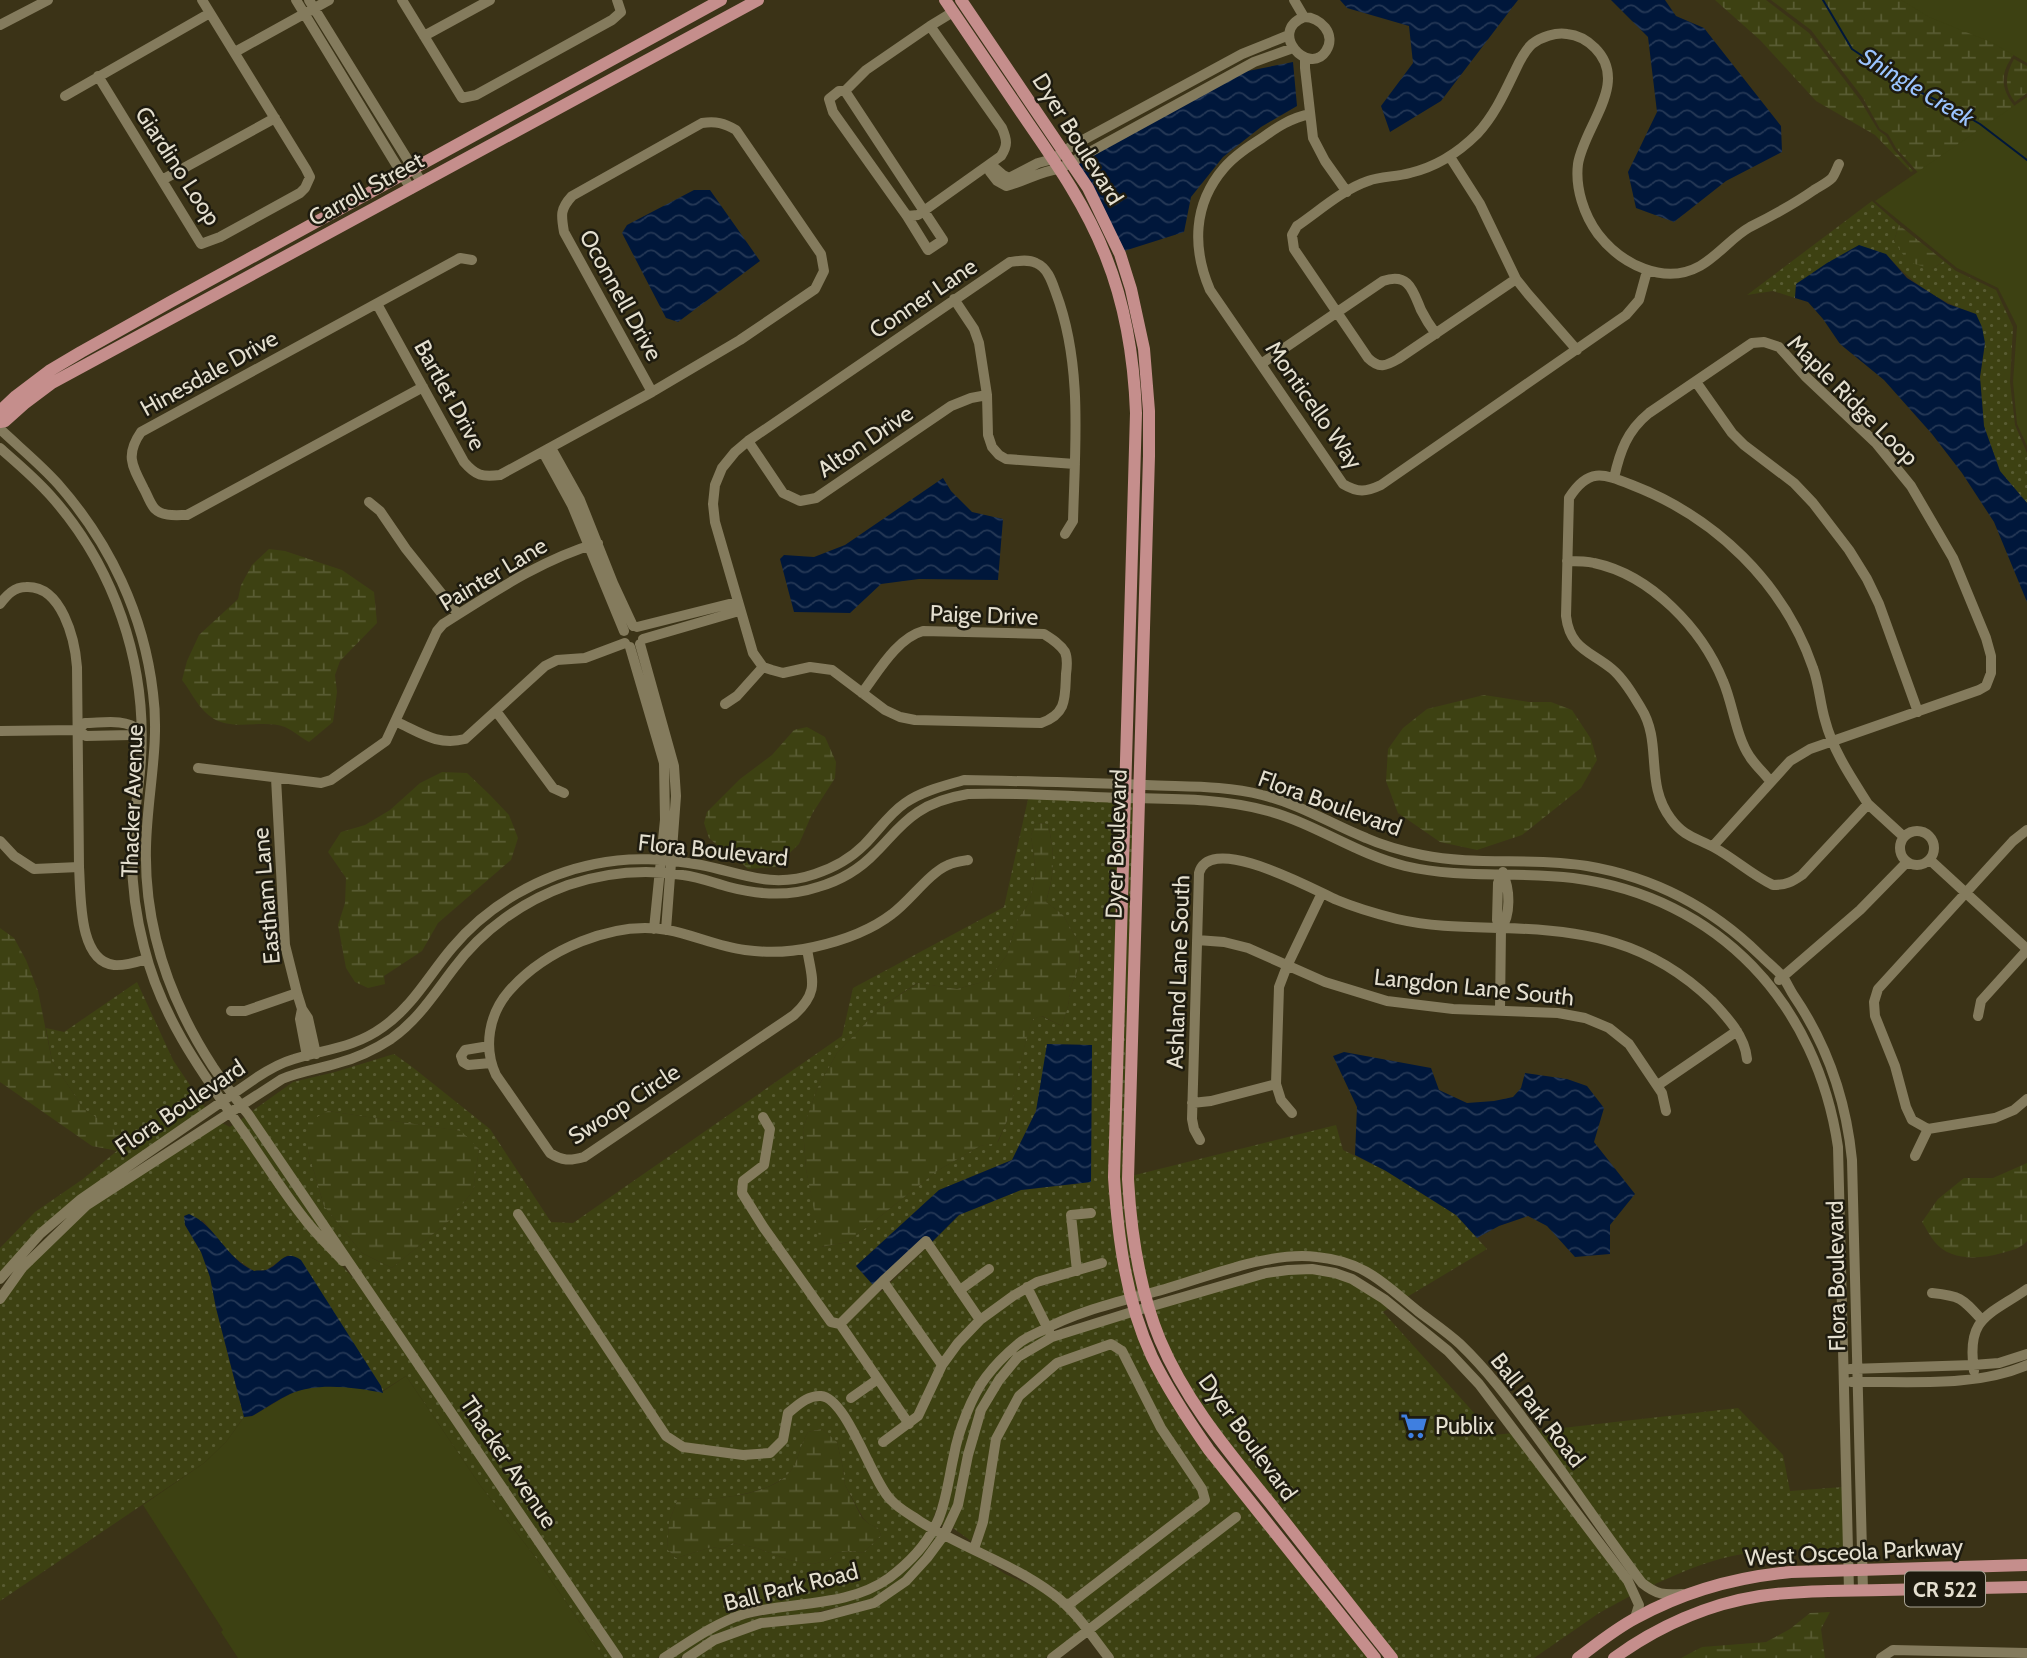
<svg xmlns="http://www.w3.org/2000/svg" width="2027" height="1658" viewBox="0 0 2027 1658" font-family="Cabin,sans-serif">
<defs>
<pattern id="grass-dots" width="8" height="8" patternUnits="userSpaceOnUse" patternTransform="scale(1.75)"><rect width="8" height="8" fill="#3d4112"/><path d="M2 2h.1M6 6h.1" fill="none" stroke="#595c33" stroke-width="1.8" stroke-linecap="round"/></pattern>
<pattern id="wetland-marsh" width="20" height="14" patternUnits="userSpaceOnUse" patternTransform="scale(1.75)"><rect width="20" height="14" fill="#3d4112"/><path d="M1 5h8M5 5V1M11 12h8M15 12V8" fill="none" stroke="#595c33"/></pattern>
<pattern id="water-waves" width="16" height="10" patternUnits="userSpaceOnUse" patternTransform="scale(1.75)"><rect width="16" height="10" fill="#00173b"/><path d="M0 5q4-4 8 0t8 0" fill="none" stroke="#253856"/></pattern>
</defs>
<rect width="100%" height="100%" fill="#3b3317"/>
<path fill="url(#grass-dots)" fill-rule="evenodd" d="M1872,201l27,24 -5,16 38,28 12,-8 12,10 40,19 17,37 -3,55 5,43 12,28v50l-27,-32 -16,-45 -4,-49 5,-34 -9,-29c-40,-14 -62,-29 -90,-60l-90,30 -1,14 -22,-7 -26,4z
M1028,799l93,3 -11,375 3,45 14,73 -79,27 -16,-33 74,-23 -2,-7 -24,7 -5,-48 20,-2 -2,-7 -22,2 -3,4 5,53 -37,11 -13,6 -42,29 -16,-23 28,-22 -4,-5 -29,21 -29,-42 28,-28 62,-25 70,-8 1,-137 -44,-1 -12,67 -24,49 -73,30 -83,76 17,19 -35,36 -1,5 36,52 -27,20 5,5 27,-18 26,38 -25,18 4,6 38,-28 24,-51 16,-23 21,-22 44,-30 16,33 -25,13 -36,37 -15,30 -15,43 -6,38 -14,37c-13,-8 -29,-16 -39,-28 -20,-22 -45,-120 -86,-101 -4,1 -6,4 -9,6 -22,17 -8,19 -18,37 -2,4 -8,8 -11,11l-25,2 -59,-7 -16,-11 -149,-224 -6,4 151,226 19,12 60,7 28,-2 15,-14 6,-27c8,-6 16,-16 28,-15 23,1 51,84 67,102 12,12 27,19 41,28l-14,21 -30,25 -24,13 -36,9 -47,5 -37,8 -32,14 -51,33h-34l-372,-546 42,-30 42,-10 59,-18 17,12 79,63 61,93 22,1 269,-187 11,-48 151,-81zM1036,823l12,1c7,30 7,48 -2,78l17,13 17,30 -1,21 -8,21 -3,19 -6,20 -21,-10 -8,3 -5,12 -21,90 -9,21 -18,4 -43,25 -89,71 -26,5 -16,-78 -3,-40 14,-40 20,-36 44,-46 36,-24 40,6 22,-6 12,-6 16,-22 11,-36 11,-16 7,-29 -5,-39zM328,1111l132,20 19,18 -6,42 -23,29 -58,48 -30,-15 -38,-47 -16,-55 1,-29zM822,1429l15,13 6,26 2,17 18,33 6,6 9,4 3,7 -18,18 -13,-2 -14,2 -8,7 -15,4 -24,-4 -32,-12 -24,-5 -10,6 -11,-2 -36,11 -9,-9 2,-27 8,-21c16,-6 17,-1 32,-2 24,-2 65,-8 81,-27 9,-11 10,-28 18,-40z
M1129,802h6l-11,377 17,113 -7,1 -8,-34 -8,-82z
M137,982l36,78 33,49 -94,63 -112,101v-25l35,-36 48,-33 35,-29 2,-15 -37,-27 -31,-47 -6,-33 18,4z
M246,1116l90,132 -27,-29 -69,-99z
M222,1123l8,4 4,-3 69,99 62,68 250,367h-11l-68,-100 -56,-73 -74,-109 -24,15 -1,-5 -93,-131 -22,15 -12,1 -24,-17 -27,-34 -18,5 16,27 9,25 6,31 28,109 -18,25 -22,21 -204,138v-296l25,-34 65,-63z
M1336,1125l7,25 43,21 70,44 31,34 -80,48c-31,-28 -53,-38 -93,-45l-166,38 -9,-34 -8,-80z
M926,1248l49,71 -34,40 -52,-75z
M1289,1273c21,0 43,0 62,10 13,6 26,17 38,25l-6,4 111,123 19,-2 112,150 7,12 -33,18 -65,45h-137l-173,-218 -44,-66 -27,-64 114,-33z
M884,1289l53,76 -22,48 -6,6 -64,-94 34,-34 2,1z
M1133,1315l30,70 207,273h-257l-20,-26 148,-114 -5,-6 -148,113 -16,-19 135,-102 -43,-77 -51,-86 -57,19 -40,34 -24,44 -14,84 -7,19 -18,-13c10,-24 13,-47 19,-72 8,-34 20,-70 48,-95 25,-22 81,-35 113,-46z
M1046,1333l1,3 -52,42 -40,125 -9,22h-6c16,-64 26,-136 82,-179 7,-6 16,-9 24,-13z
M1111,1349l9,4 79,137 2,9 -135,101 -13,-13 -44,-20 -31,-21 21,-105 23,-42 37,-32z
M1738,1408l45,47 7,36 53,-4 1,63c-42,-2 -91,-1 -131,11 -21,6 -42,16 -62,25l-6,-5 -109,-150z
M935,1533h6l-16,22 -22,23 -31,21 -160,38 -33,21h-8l41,-26 31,-13 120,-23z
M949,1534l56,40 45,20 33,36 -38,28h-351l22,-14 46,-18 115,-20z"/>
<path fill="url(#wetland-marsh)" d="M1715,0h51l43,33 51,67 18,30 8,6 8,14 19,21 -2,1 -36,-37 -59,-34 -56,-61z
M1771,0h256v40c-23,23 -34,42 -10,69l-86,78 -35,-39 -8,-14 -8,-5 -17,-31 -52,-68z
M2014,59l13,7v27l-12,9c-12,-15 -9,-28 -1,-43z
M1899,225l45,36 -12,8 -24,-7 -14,-21z
M269,549l16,2 57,19 32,22 3,31 -37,38 -5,14 2,17 -4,30 -24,20c-8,-4 -15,-11 -24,-15 -22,-8 -51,4 -71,-8 -15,-9 -22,-26 -32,-39l5,-19 12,-26 39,-36 3,-14 11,-20z
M1484,695l45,7h22l21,8 19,29 6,21 -16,28 -59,47 -45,15 -37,-8 -42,-29 -12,-32 2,-32 15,-21 24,-19z
M807,727l18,10 11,25 -1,16 -23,36 -13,30 -24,23 -27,2 -15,-15 -10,-4 -14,-12 -5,-15 3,-11 33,-33 32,-24 22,-25z
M442,772l25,1 23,22 19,20 9,23 -7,22 -73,63 -16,28 -38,25 1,8 -17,4 -13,-6 -9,-14 -8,-43 7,-22 1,-25 -18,-26 13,-20 24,-7 25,-15 30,-27z
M1036,823l12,1c7,32 7,46 -2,78l17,13 17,30 -1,21 -8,21 -3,19 -6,20 -20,-10 -9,3 -5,13 -21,89 -10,22 -17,3 -43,25 -89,71 -27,5 -15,-78 -3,-40 14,-40 20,-36 44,-46 37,-24 39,6 22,-6 12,-6 16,-22 11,-36 11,-16 7,-29 -5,-39z
M0,928l14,10 12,22 12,31 14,70 31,47 38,27 -3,16 -26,-5 -92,-64z
M328,1111l133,20 18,18 -6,42 -23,29 -58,48 -30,-15 -38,-47 -16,-55v-29z
M2027,1163v78c-7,8 -15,9 -25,12 -21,6 -52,9 -68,-12 -4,-5 -8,-13 -12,-19l16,-23 26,-21h29z
M822,1429l15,13 6,26 2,17 17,33 7,6 9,4 3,7 -18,18 -13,-2 -14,2 -8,7 -15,4 -24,-4 -32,-12 -24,-5 -10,6 -11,-2 -36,11 -9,-9 2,-27 8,-21c16,-6 17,-1 32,-2 25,-2 64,-7 81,-27 9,-11 10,-28 18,-40z
M1830,1612l-9,17 4,29h-144l21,-11 64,-5 24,-13 20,-16z"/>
<path fill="#3d4112" d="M1901,0h126v63l-34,-20 -64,-26z
M2027,97v349l-10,-22 -4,-42 4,-56 -19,-38 -41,-20 -82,-67z
M406,1376l74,109 56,73 68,100h-366l-17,-26 2,-2 -80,-125 61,-42 22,-21 18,-25 8,-1c13,-7 25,-15 38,-22 25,-12 66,-8 92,-2z"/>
<path fill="url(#water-waves)" d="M1340,0h178l-77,101 -51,31 -9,-26 32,-43 -4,-37 -62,-18z
M1611,0h54l11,16 28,12 77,98 1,26 -56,29 -52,41 -38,-14 -8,-36 29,-60 -9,-75z
M1293,62l4,44 -36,21 -38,30 -32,40 -7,35 -60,19 -47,-87 166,-92z
M694,190h16l50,71 -82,61 -12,-4 -44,-85 5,-8z
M1859,245l27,9 21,24 41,26 28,10 6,13 3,16 -5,34 4,49 16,45 27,32v99l-33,-80 -32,-49 -30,-39 -48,-54 -44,-36 -17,-25 -15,-17 -13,-4 1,-14 31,-21z
M943,478l8,13 21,21 31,7 -5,61 -79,-1 -38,5 -31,29 -56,-1 -14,-53 4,-4 30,2 31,-12z
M1047,1044l45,1 -1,137 -70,8 -62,25 -28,28 -58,42 -17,-19 83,-76 73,-30 24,-49z
M1344,1052l87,16 8,22 28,13 27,-2 19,-4 8,-9 4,-15 42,6 20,7 17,22 -10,34 41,52 -25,31v29l-35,3 -28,-31 -19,-10 -29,10 -22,12 -21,-23 -70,-44 -31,-16 2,-48 -24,-51z
M189,1214c28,12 36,44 65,57 4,-1 8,0 12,-1 15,-5 17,-22 35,-10l80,126 2,7c-27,-6 -68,-11 -93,1 -13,6 -25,15 -38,22l-8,1 -28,-109 -6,-31 -9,-25 -16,-27 -1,-9z"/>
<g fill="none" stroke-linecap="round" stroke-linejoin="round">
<path stroke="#00173b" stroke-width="2" d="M1823,0l29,49 52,35 52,26 24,14 47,36"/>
<path stroke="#847b5d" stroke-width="10" d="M296,0l115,189
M309,0l113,183
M402,0l60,98 14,-3 136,-75 9,-8 -4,-12
M1294,0l10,17
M1304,17c16,0 33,17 22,34 -17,26 -59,-19 -22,-34z
M0,25l48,-25
M930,26l72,102c5,12 6,17 -1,28l-83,59 -11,1 -74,-104 -4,-13 10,-8h6l21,-21z
M930,26l23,-14
M424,36l66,-36
M235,52l94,-52
M1305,58v10l8,70 12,23 22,31
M98,76l103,168 19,-7 80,-44 5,-5 5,-11 -4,-8 -104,-169
M845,91l98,149 -15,10 -21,-34
M65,96l145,-83
M1310,114c-19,4 -33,13 -48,24 -14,9 -28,18 -38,30 -31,36 -32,80 -14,122l133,194c15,9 23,8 38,1l245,-170 13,-15 8,-29
M1450,157l30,47 36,75 12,15 49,56
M989,165l1,7 7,9 9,5c18,-4 34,-15 53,-17l195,-107 39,-14
M991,168h4l8,7 6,3 29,-15 15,-4 19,-13 170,-92 47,-19
M162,180l113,-62
M1516,279l-118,80c-12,7 -19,10 -30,-1l-74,-109 -2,-14 5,-9c22,-15 45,-36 71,-45 13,-5 28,-4 42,-8 25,-6 48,-20 67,-39 16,-17 26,-38 36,-59 5,-10 10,-23 19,-31 9,-7 24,-12 35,-10 11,1 20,6 28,14 35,35 -11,78 -17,116 -3,24 6,51 20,70 23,30 66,52 102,32 19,-11 32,-29 50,-39 22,-11 44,-23 64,-37 6,-4 13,-7 18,-12 3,-4 5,-10 7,-14
M954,299l20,30 5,14 8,52 1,40 4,12 7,8 7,4 69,5
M377,304l87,158c12,14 18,15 36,13l152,-83 88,-52 75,-51 9,-18 -3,-17 -85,-124c-12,-7 -20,-9 -34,-7l-130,73c-12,13 -11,19 -8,36l88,160
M1261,364l122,-83c26,-9 30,10 38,29 4,8 9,16 15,24
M1696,382l36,51 12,12 50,38 19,20 36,47 18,29 12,25 39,108
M423,387l-236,128c-10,0 -24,2 -32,-6 -5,-5 -8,-15 -11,-20 -12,-23 -19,-34 -3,-57l319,-174 12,2
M0,429c19,18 40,35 58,55 52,59 86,131 95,209 7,52 -6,102 -7,154 -2,79 24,154 67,220 11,16 22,32 35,47l370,544
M748,441l35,52 17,8 16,-3 135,-92 20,-8 16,-3
M0,448c17,15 35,30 50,47 64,71 97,168 91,263 -1,24 -6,49 -8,73 -3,38 1,78 11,116 17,70 58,126 99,184 21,30 41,63 64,91 11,14 24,26 36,39
M551,448l29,52 33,83 20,43
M543,452l29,53 52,126
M1614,478c6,-27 13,-47 35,-65l103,-70 12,-1 15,5 26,29 71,67 35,43 42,72 33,80 5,18v17l-5,13 -7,4 -169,59 -20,12 -77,85
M369,502l11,9 26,38 52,65
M1567,561c9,0 19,0 27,2 57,12 108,66 129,118 10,23 13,56 27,76 5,8 14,16 20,24
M0,604c7,-9 14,-17 26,-17 36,-2 49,53 51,80l2,200 -45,2 -20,-13 -14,-15
M637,627l100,-25
M643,639l96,-28
M640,644l34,122 2,30 -10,134
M630,647l34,116 1,57 -11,109
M862,693c16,-21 35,-55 61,-62l121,3c8,5 16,10 21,18 3,7 2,15 1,22 -1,24 1,40 -25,49l-126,-3 -15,-3 -15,-7 -53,-40 -22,-3 -27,6 -11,-3 -9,-3 -10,-14 -38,-131 -2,-18 2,-19 7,-17 13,-16 13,-11 262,-179c8,-1 18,-3 26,1 12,5 16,19 20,30 27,72 19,153 17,228l-8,13
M725,704l12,-8 26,-29
M496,711l57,77 11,5
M397,722c24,11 41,24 68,17l80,-73 12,-6 28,-2 40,-15
M0,731l78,-1 8,6 45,-1 8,-5c-14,-12 -37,-7 -54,-7l-7,7
M198,768l123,15 10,-3 55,-39 51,-110 6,-7c49,-31 99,-65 155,-81
M276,778l9,167 12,48 5,16 6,9 8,36
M1868,804c-17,-27 -35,-53 -43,-84 -5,-17 -6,-36 -12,-52 -29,-85 -98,-151 -181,-183 -30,-12 -44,-17 -63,13l-3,118c4,33 24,35 46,53 12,10 21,26 29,39 22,35 3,76 30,111 13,18 26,19 44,29 20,11 37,27 58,37 13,0 19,-3 29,-10l66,-71 36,33
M2027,830l-14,11 -135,148 -4,13 1,14 20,50 11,41 6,13 16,9 67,-11 19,-8 13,-11
M1900 848a17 17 0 1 1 34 0a17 17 0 1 1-34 0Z
M1930,860l97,89
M79,867c2,28 -1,94 35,98 11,1 23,-3 33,-6
M1501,928c10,-12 9,-40 2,-53
M1197,940l27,2 24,6 77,34 62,19 66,8 105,4 27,5 24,10 20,16 33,49 4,18
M807,949c5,31 13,42 -13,66l-210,142c-14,4 -22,4 -34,-4l-54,-78c-13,-28 -7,-61 13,-84 36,-41 104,-71 159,-61 26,5 51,17 77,20 22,3 47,2 69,-3 27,-6 56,-16 78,-33 18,-13 37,-41 56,-49 6,-3 14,-4 20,-5
M1779,980l81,-70 47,-48
M302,1009l-2,10 7,37
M1500,1010l1,-82 -4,-8 1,-37 5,-11
M231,1011h14l52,-18
M1978,1016l3,-15 46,-51
M489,1046l-24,4 -4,6 2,6 5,3 23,-2
M1658,1085l79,-54
M1192,1103l19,-2 65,-17
M1292,1113l-11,-13 -5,-16 3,-97 8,-21 35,-73
M763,1117l7,12 -6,36 -21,16 -1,12 22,35 67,94 9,2
M1200,1140l-6,-11 -2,-10 7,-246c11,-41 115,17 138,27 19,8 40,14 60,19 35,8 70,8 106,9 82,2 147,13 209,73 15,16 33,35 35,58
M1915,1156l13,-27
M518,1214l148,222 17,11 60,8 27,-2 13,-13 5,-27c10,-8 20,-18 33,-17 26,2 51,86 70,104 8,9 20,15 30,22 42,26 92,42 132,72 23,17 38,41 56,64
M1077,1271l-6,-56 20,-2
M0,1279l40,-45 41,-35 175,-121c12,-8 24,-15 38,-19 32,-10 60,-11 89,-32 30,-21 46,-52 69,-79 36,-43 88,-73 143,-84 36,-8 71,-5 106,1 41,8 70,24 114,9 18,-6 36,-16 49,-29 14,-14 25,-31 41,-42 17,-12 39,-17 59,-23 61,1 121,3 182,5 39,2 78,0 116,10 38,9 69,29 104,43 18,8 37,13 56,17 54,11 110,2 165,11 66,11 125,42 173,89 7,7 16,14 23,22 4,6 7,13 11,19 34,50 52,103 58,164l11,431
M883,1281l59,84
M1027,1287l22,44
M960,1290l29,-21
M1932,1293c29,3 30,5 50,27
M0,1299l22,-31 65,-63 195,-126c18,-8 37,-10 56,-16 19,-5 36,-13 53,-24 27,-19 43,-45 63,-71 28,-38 69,-67 114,-83 36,-12 77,-16 115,-10 16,2 31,8 46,12 30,8 59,10 89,0 21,-6 42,-18 58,-35 14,-14 25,-29 42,-40 15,-10 32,-15 50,-18 52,-2 105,3 158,4 48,1 95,0 142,13 48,13 88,43 137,55 55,13 112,5 168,12 146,19 244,126 265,269l11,444
M1850,1369l123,-4 26,-2 28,-9
M1974,1371c-8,-54 14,-55 53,-82
M1851,1382c57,-1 123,6 176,-17
M851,1398l27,-19
M909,1424l-69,-100 43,-43 43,-40 54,79
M883,1442l35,-26 24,-51 16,-22 22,-23 33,-24 24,-14 65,-19
M974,1549l9,-27 13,-83 23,-43 38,-33 54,-19 11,7 39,77 41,61 3,11 -138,106
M664,1658c25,-16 51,-35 80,-44 47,-13 103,-6 145,-36 20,-15 40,-36 50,-60 8,-20 10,-42 15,-63 4,-23 18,-60 32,-78 9,-12 21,-24 32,-33 7,-6 15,-9 23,-13 38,-21 82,-30 124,-42 45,-13 105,-38 152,-32 49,5 66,26 102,55 13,10 28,20 41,32 27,26 49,55 71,85 38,51 73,104 111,154 15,12 22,12 40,11
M687,1658l27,-18 47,-17 60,-6 53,-14 32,-22 21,-23 17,-23 14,-30 10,-50 13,-45 18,-30 19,-23 34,-20 83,-26 131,-38 22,-3 24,-1 23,4 17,6 32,20 64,52 31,33 149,197 11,24 -4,13
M1052,1658l184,-141
M1881,1658l12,-8 134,3"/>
<path stroke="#c58e8c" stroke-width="12" d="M945,0c28,41 56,82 84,124 29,42 58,84 77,133 20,50 28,103 30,156l-22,764c4,61 12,124 38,180 16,33 36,63 57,93l166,208
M961,0l127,188 32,66 11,35 13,60 5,62v45l-21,723c3,55 11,110 32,161 26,62 69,112 110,163 41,52 81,104 122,155
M0,411l16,-15 33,-25 32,-19 91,-51 549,-301
M0,422l5,-1 19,-17 28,-21 706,-383
M1578,1658c19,-14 37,-29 58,-40 49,-27 100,-41 155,-46l236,-7
M1614,1658c43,-31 94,-54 146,-62 41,-6 82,-5 123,-6 48,-1 96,-2 144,-3"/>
</g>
<defs>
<g id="supermarket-bare" transform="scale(2.1)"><path d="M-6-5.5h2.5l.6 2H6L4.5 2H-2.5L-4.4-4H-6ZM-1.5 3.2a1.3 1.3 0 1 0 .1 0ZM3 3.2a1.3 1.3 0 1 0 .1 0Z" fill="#3f7fe0" stroke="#1e1b0f" stroke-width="2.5" paint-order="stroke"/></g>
</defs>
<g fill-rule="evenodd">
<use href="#supermarket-bare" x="1414" y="1426"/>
</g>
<g text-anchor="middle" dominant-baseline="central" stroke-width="5" stroke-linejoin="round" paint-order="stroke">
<rect fill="#1e1b0f" stroke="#a9a495" stroke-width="2" x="1905" y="1571.5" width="80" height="35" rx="5"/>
<g font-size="21" font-weight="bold" fill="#e4dfcf">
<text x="1945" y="1589">CR 522</text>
</g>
<g font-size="23" fill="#e4dfcf" stroke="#1e1b0f">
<text transform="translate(1078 139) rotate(58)">Dyer Boulevard</text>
<text transform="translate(178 166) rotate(57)">Giardino Loop</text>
<text transform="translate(366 189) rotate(-29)">Carroll Street</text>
<text transform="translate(621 295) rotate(61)">Oconnell Drive</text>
<text transform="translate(923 298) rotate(-34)">Conner Lane</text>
<text transform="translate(209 373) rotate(-29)">Hinesdale Drive</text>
<text transform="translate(450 395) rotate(61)">Bartlet Drive</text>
<text transform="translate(1853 400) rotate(45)">Maple Ridge Loop</text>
<text transform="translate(1314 405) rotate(55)">Monticello Way</text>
<text transform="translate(865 441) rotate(-34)">Alton Drive</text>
<text transform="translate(493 574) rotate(-31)">Painter Lane</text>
<text transform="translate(984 615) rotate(2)">Paige Drive</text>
<text transform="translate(132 801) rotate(-88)">Thacker Avenue</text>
<text transform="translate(1330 803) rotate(20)">Flora Boulevard</text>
<text transform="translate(1116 844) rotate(-88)">Dyer Boulevard</text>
<text transform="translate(713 850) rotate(6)">Flora Boulevard</text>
<text transform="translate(266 896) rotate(-95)">Eastham Lane</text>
<text transform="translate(1178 972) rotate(-88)">Ashland Lane South</text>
<text transform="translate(1474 987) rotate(6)">Langdon Lane South</text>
<text transform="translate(624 1104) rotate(-33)">Swoop Circle</text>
<text transform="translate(180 1107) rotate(-34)">Flora Boulevard</text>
<text transform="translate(1836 1276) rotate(-91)">Flora Boulevard</text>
<text transform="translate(1538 1410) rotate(52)">Ball Park Road</text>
<text transform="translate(1248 1437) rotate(54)">Dyer Boulevard</text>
<text transform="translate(509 1462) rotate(56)">Thacker Avenue</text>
<text transform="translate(1854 1552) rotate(-3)">West Osceola Parkway</text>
<text transform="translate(791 1587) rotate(-14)">Ball Park Road</text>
</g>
<g font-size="23" fill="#e4dfcf" stroke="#1e1b0f" text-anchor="start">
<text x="1435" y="1426">Publix</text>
</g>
<g font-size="24" font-style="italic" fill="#9bc4ff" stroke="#1e1b0f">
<text transform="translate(1917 87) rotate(31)">Shingle Creek</text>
</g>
</g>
</svg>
